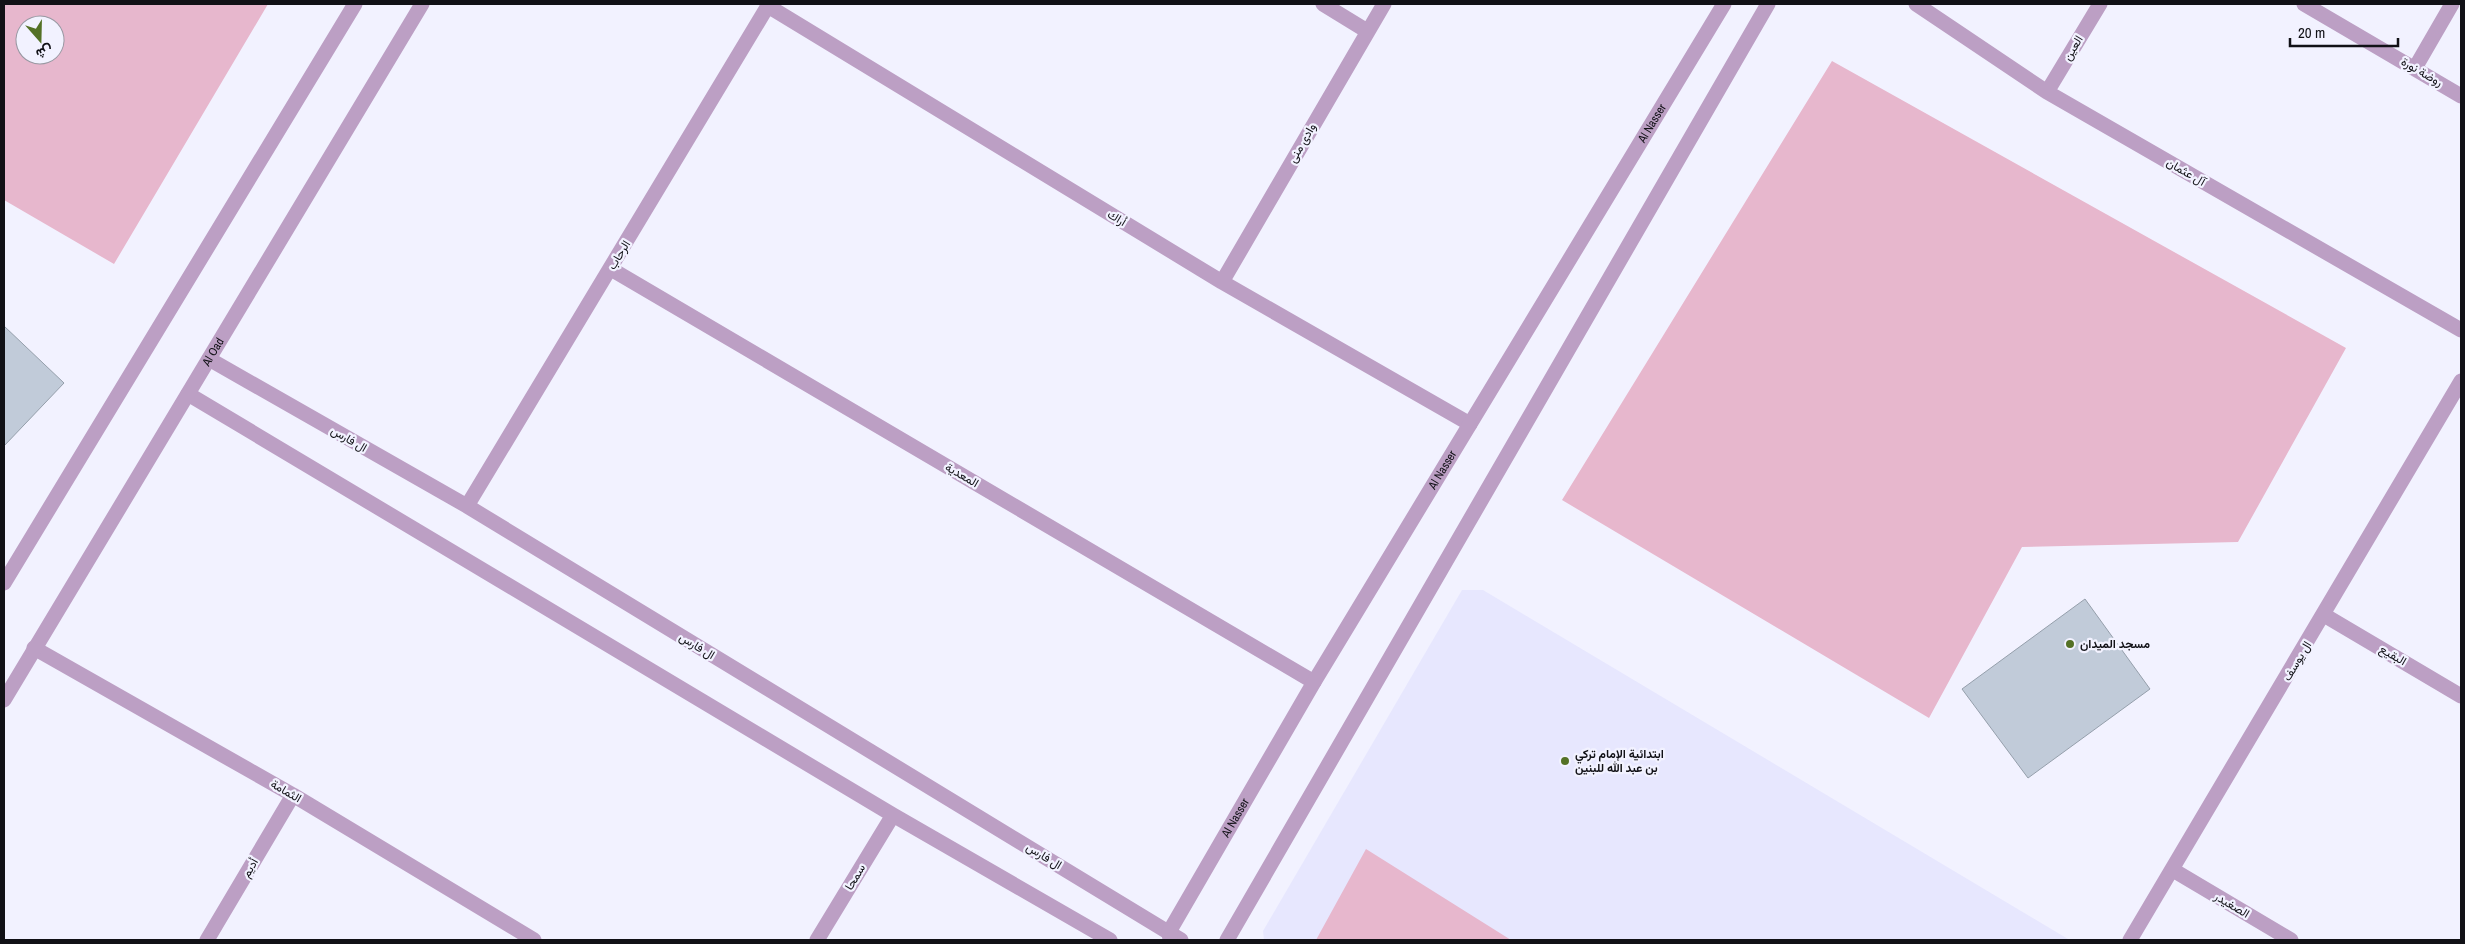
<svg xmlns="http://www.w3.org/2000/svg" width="2465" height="944" viewBox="0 0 2465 944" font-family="'Archivo Narrow',Vazirmatn,sans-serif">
<rect width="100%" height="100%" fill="#f2f2ff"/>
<path fill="#e7e7fe" d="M1462,590h21l585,349 -804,1 -1,-9z"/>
<path fill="#e7b7cd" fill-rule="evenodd" d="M4,4h264l-154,260 -110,-64zM25,25h30v30h-30z
M1832,61l514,287 -108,194 -216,5 -93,171 -367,-218z
M1366,849l145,91h-195z"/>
<path fill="#c1cbd9" stroke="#959fab" d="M4,326l60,57 -60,63z
M2085,599l65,90 -122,89 -66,-89z"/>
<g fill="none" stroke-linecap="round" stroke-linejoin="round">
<path stroke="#bc9fc4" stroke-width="15" d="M1323,4l44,27
M1916,4l131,88 414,238
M2304,4l157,92
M768,6l454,276 248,142
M2415,68l37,-64
M2047,92l53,-88
M611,269l703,413
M1222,282l162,-278
M209,359l258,147 714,434
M188,394l705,421 217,125
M467,506l302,-502
M2324,615l137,81
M34,648l259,147 241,145
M2173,870l118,70
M207,940l86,-145
M817,940l76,-125
M2130,940l331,-559"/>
<g stroke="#bc9fc4" stroke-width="15">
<path d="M4,583l351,-579"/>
<path id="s1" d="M4,700l418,-696"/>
<path id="s2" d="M1170,940l-1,-8 145,-250 410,-678"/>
<path d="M1227,940l541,-936"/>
</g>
</g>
<g fill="#547126" stroke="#f2f2ff" stroke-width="2">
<circle cx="2070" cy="644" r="5"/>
<circle cx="1565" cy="761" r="5"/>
</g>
<g text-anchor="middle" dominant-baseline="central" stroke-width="4.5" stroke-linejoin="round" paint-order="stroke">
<g font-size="12" fill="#111116" stroke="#f2f2ff">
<text transform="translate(2073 48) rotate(-59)">العين</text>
<text transform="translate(2422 72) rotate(30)">روضة نورة</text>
<text stroke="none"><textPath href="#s2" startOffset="950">Al Nasser</textPath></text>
<text transform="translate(1302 143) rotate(-60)">وادى منى</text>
<text transform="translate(2186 172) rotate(30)">آل عثمان</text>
<text transform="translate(1117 218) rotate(31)">أراك</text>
<text transform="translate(619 255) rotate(-59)">الرحاب</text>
<text stroke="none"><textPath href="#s1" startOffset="406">Al Oad</textPath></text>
<text transform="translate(349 439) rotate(30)">ال فارس</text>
<text stroke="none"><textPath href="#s2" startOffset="545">Al Nasser</textPath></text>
<text transform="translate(962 475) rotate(30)">المعدية</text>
<text transform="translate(697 646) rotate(31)">ال فارس</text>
<text transform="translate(2393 655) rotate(30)">البقيع</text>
<text transform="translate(2297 661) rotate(-59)">ال يوسف</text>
<text transform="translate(286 791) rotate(30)">الثمامة</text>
<text stroke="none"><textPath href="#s2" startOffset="140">Al Nasser</textPath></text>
<text transform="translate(1044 856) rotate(31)">ال فارس</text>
<text transform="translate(250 868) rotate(-60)">أديم</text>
<text transform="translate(855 877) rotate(-59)">سمحا</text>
<text transform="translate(2232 905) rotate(31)">الصغيدر</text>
</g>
<g font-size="12" font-weight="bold" fill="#111116" stroke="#f2f2ff" text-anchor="start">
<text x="2080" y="644">مسجد الميدان</text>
<text x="1575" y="754">ابتدائية الإمام تركي<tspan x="1575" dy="14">بن عبد الله للبنين</tspan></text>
</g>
</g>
<rect width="2465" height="944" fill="none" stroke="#111116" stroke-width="10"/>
<g transform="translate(40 40) rotate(160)"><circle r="24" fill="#f2f2ff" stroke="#9898a2"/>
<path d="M0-4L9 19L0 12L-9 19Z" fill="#547126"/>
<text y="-8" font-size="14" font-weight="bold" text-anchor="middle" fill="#111116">ش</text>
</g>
<path d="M2290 38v8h108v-8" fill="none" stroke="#111116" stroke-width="2.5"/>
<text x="2298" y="38" font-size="15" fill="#111116" stroke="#f2f2ff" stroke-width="4" paint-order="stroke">20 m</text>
</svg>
